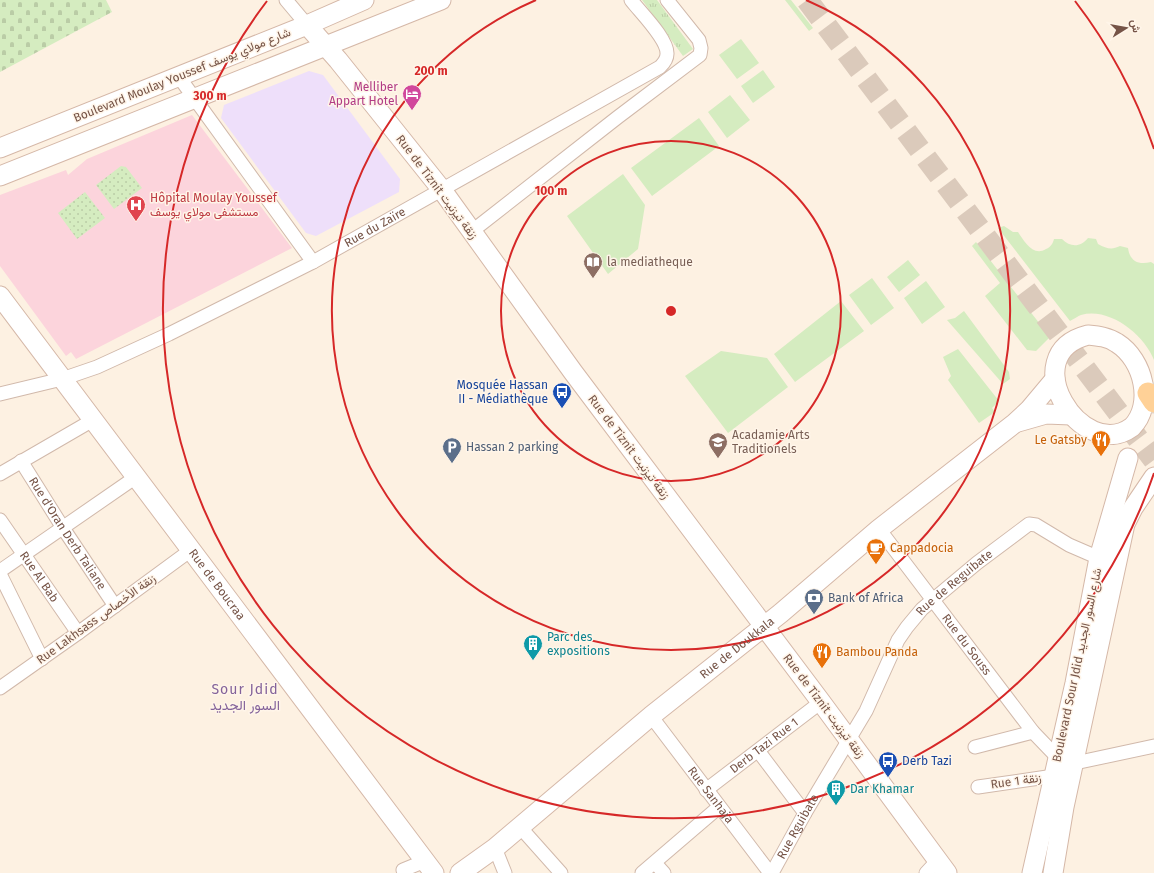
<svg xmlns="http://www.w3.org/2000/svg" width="1154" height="873" viewBox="0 0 1154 873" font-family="'Fira Sans',Vazirmatn,sans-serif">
<defs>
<pattern id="cemetery-stones" width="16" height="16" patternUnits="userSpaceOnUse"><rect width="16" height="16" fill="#d5ecc0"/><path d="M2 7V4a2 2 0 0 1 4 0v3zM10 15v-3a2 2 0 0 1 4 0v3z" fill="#bacca6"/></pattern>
<pattern id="park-tufts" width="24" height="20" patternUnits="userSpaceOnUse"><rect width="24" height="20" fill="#d5ecc0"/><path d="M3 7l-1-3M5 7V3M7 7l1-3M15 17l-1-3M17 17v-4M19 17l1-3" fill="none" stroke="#bacca6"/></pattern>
<pattern id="garden-dots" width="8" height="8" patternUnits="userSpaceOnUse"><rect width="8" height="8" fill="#d5ecc0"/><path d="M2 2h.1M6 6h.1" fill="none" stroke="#bacca6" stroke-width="1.8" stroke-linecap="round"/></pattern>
</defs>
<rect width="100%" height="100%" fill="#fdf1e2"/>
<path fill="#eedffa" d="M309,71l14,4 77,104 -1,13 -83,44 -10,-3 -85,-115 3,-13z"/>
<path fill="#fcd4dc" d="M192,115l100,133 -216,111 -5,-7 -5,4 -66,-90v-71l66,-25 2,5 19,-16z"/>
<path fill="#d5ecc0" d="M785,0h6l22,28 -4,3z
M741,39l18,24 -22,16 -18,-24z
M763,70l12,17 -22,16 -12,-17z
M730,95l20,25 -23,18 -19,-26z
M699,118l20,28 -67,50 -21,-28z
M623,174l22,31 -7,44 -30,25 -41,-58z
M1004,226l9,6h5c6,9 15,25 28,17 5,-2 7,-6 8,-10h8c8,8 18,9 26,-1l8,1 2,5c9,5 14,6 22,2l8,2c2,14 11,17 23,14l3,2v96c-10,-25 -44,-53 -73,-45 -3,1 -7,4 -11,6l-72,-93z
M976,242l74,95 -14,14 -9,-1 -42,-54 15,-13 -28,-37z
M908,260l12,15 -21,17 -12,-15z
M872,278l22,30 -23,17 -22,-30z
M926,281l19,26 -23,17 -18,-26z
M841,301l23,30 -69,51 -21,-28z
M964,311l45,61 1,7 -7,5 -56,-64 8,-2z
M958,349l41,52 -7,7 3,4 -16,11 -31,-43 3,-4 -8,-19z
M721,351l46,7 21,29 -60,46 -43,-57z"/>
<path fill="url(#cemetery-stones)" d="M0,0h106l6,12 -112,60z"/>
<path fill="url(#park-tufts)" d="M642,0h15l36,49 -10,7z"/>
<path fill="url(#garden-dots)" d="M121,166l5,1 16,21 -28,21 -18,-24z
M85,192l20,26 -28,21 -19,-26z"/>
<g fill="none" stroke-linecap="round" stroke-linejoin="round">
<path stroke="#dbcabb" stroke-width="22" stroke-dasharray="22 11" stroke-linecap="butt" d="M807,0l347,460"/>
<g stroke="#d1b9ab" stroke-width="15">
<g id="street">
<path d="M286,0l21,25"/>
<path d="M179,77l134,185"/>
<path d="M471,232l147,-115 82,-62 1,-7 -2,-8 -32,-40"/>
<path id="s1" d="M0,394l62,-15 35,-12 72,-33 144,-72 347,-195c4,-4 7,-8 7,-13 1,-15 -27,-42 -36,-54"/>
<path id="s2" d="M21,461l42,67 52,78"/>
<path d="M0,474l93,-54"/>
<path id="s3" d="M0,520l78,113"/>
<path id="s4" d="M879,529l154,203 25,26 17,5 79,-17"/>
<path d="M0,571l136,-94"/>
<path d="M0,574l42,85"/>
<path d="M0,688l78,-55 113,-83"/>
<path id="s5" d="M651,716l119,157"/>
<path d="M975,747l58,-15"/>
<path d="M759,752l46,61"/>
<path d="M978,787l76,-11"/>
<path id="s6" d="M706,790l115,-88"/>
<path d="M520,827l41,46"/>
<path d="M495,848l10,25"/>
<path d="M655,863l9,10"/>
<path d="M404,873l-1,-3 22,-9"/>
<path d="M642,873l77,-66"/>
<path id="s7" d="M772,873l33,-60 61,-102 32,-71 9,-13 15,-18 55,-46 52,-39 7,1 33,20 37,16"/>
<path d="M926,873l12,-13"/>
</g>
</g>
<g stroke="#d5b8a8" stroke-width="21">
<g id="secondary">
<path d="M307,25l31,35 104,130 131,182 248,330 126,171"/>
<path d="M0,148l307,-123 57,-25"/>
<path d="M0,176l441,-176"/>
<path id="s8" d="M0,296l434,577"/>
<path d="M1088,335c11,1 20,2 29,8 27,17 37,62 15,84 -50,37 -119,-73 -44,-92z"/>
<path d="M1018,422l28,-8 25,1"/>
<path id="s9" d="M460,873l35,-25 156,-132 130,-103 98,-84 136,-106 14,-13 26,-31"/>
<path d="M1032,873l43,-190 24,-125 29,-100"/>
<path d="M1053,873l11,-66 61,-283 8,-16 21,-31"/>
</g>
</g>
<g stroke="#dbd3cf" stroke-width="23">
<path id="primary" d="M1148,393l6,9"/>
</g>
<use href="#street" stroke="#fff" stroke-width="13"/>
<use href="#secondary" stroke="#fff" stroke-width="19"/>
<use href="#primary" stroke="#ffd197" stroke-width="21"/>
</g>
<g fill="none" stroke="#d62828" stroke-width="2">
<circle cx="671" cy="311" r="170"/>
<path d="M806 0A339 339 0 1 1 536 0"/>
<path d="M1154 473A509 509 0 1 1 267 1M1075 1A509 509 0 0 1 1154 149"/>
</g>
<defs>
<g id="hotel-pin" transform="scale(1)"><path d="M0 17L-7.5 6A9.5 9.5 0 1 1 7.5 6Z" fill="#d1479c" stroke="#fff5e9"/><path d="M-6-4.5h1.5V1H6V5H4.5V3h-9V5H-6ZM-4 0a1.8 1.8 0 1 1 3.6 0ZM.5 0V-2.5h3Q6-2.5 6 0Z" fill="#fff"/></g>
<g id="hospital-pin" transform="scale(1)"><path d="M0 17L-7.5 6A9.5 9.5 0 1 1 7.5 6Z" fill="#e0444e" stroke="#fff5e9"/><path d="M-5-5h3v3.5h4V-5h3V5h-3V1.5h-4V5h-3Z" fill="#fff"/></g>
<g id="library-pin" transform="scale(1)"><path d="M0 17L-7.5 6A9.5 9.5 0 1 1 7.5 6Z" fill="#8d6e63" stroke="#fff5e9"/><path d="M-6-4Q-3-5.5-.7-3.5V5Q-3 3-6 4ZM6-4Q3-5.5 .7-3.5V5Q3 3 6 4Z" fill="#fff"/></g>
<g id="bus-pin" transform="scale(1)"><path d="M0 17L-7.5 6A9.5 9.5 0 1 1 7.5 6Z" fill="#1a4fb4" stroke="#fff5e9"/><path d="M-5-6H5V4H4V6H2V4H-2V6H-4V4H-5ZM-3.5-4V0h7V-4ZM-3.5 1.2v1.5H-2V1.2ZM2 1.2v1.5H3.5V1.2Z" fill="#fff"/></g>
<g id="restaurant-pin" transform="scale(1)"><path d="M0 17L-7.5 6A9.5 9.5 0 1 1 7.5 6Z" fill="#e8710a" stroke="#fff5e9"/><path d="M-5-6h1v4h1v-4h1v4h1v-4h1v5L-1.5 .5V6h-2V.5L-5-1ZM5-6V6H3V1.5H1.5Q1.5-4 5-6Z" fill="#fff"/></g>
<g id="school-pin" transform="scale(1)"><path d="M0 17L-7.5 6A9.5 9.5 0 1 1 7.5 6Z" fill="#8d6e63" stroke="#fff5e9"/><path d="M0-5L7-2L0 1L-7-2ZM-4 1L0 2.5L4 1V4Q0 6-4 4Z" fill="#fff"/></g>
<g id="parking-pin" transform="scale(1)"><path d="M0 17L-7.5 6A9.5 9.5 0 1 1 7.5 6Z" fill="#5c6f8a" stroke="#fff5e9"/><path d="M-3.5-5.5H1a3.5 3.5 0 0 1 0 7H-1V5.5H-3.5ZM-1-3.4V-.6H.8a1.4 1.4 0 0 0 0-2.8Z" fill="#fff"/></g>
<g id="cafe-pin" transform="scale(1)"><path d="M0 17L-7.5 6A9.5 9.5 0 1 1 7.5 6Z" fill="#e8710a" stroke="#fff5e9"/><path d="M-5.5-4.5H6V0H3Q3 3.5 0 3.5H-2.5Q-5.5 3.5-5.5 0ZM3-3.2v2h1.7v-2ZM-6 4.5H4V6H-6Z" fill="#fff"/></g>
<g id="bank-pin" transform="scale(1)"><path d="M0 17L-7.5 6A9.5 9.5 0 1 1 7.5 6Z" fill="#5c6f8a" stroke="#fff5e9"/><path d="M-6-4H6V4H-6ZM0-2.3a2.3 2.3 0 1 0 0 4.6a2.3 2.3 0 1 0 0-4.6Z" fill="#fff"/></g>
<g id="building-pin" transform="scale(1)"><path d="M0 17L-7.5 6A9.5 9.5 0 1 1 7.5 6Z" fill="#0f9aa8" stroke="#fff5e9"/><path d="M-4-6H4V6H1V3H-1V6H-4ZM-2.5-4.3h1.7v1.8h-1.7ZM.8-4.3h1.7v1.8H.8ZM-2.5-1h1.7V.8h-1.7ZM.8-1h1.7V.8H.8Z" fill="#fff"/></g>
</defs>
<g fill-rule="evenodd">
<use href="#hotel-pin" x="412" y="94"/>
<use href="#hospital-pin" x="136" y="205"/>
<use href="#library-pin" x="593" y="262"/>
<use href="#bus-pin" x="562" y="392"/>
<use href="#restaurant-pin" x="1101" y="440"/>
<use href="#school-pin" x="718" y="442"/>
<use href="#parking-pin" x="452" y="447"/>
<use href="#cafe-pin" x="876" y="548"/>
<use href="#bank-pin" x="814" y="598"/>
<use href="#building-pin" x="533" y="644"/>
<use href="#restaurant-pin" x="822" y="652"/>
<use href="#bus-pin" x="888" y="761"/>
<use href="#building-pin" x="836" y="789"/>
</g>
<g text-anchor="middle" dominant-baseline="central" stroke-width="3" stroke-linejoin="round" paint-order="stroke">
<g font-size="12" fill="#765447" stroke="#fff5e9">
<text transform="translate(182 75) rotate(-22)">Boulevard Moulay Youssef شارع مولاي يوسف</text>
<text transform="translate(437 187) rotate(53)">Rue de Tiznit زنقة تيزنيت</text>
<text stroke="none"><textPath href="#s1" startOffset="412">Rue du Zaïre</textPath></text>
<text transform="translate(629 447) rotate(53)">Rue de Tiznit زنقة تيزنيت</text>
<text stroke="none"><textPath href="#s2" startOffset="86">Rue d'Oran Derb Taliane</textPath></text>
<text stroke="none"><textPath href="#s3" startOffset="69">Rue Al Bab</textPath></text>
<text stroke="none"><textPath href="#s7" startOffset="346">Rue de Reguibate</textPath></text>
<text stroke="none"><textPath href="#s8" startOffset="361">Rue de Boucraa</textPath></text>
<text transform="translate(96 619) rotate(-36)">Rue Lakhsass زنقة الأخصاص</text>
<text stroke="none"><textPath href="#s4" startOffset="145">Rue du Souss</textPath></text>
<text stroke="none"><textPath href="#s9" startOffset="357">Rue de Doukkala</textPath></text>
<text transform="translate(1077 665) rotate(-78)">Boulevard Sour Jdid شارع السور الجديد</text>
<text transform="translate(824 706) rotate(53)">Rue de Tiznit زنقة تيزنيت</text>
<text stroke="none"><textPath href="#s6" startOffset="73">Derb Tazi Rue 1</textPath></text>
<text transform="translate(1016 781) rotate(-8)">Rue 1 زنقة</text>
<text stroke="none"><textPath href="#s5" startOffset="99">Rue Sanhaja</textPath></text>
<text stroke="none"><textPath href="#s7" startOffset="53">Rue Rguibate</textPath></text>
</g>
<g font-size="12" fill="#b23c85" stroke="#fff5e9" text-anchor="end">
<text x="398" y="87">Melliber<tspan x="398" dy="14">Appart Hotel</tspan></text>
</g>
<g font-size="12" fill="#be3a42" stroke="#fff5e9" text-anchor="start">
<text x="150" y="198">Hôpital Moulay Youssef<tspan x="150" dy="14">مستشفى مولاي يوسف</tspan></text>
</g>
<g font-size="12" fill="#785e54" stroke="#fff5e9" text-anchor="start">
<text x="607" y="262">la mediatheque</text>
<text x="732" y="435">Acadamie Arts<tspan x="732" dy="14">Traditionels</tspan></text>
</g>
<g font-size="12" fill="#164399" stroke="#fff5e9" text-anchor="end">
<text x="548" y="385">Mosquée Hassan<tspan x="548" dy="14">II - Médiathèque</tspan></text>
<text x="902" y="761" text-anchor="start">Derb Tazi</text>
</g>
<g font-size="12" fill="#c56008" stroke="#fff5e9" text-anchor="start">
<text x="1087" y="440" text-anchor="end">Le Gatsby</text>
<text x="890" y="548">Cappadocia</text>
<text x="836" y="652">Bambou Panda</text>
</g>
<g font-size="12" fill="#4e5e75" stroke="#fff5e9" text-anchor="start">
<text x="466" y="447">Hassan 2 parking</text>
<text x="828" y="598">Bank of Africa</text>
</g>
<g font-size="12" fill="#0d838f" stroke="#fff5e9" text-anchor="start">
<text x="547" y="637">Parc des<tspan x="547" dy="14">expositions</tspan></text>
<text x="850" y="789">Dar Khamar</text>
</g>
<g font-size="14" letter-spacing="1" fill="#83629a" stroke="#fff5e9">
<text x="245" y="689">Sour Jdid<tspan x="245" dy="16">السور الجديد</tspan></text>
</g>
</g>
<circle cx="671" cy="311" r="6" fill="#d62828" stroke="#fff5e9" stroke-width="2"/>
<g font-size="12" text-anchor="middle" font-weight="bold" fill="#d62828" stroke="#fff5e9" stroke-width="3" stroke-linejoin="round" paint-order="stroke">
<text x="431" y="75">200 m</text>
<text x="210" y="100">300 m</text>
<text x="551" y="195">100 m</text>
</g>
<g transform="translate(1126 28) rotate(79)" stroke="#fff5e9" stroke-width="3" paint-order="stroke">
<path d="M0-3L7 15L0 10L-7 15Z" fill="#765447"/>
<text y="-6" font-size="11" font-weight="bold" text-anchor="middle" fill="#765447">ش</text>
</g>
</svg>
